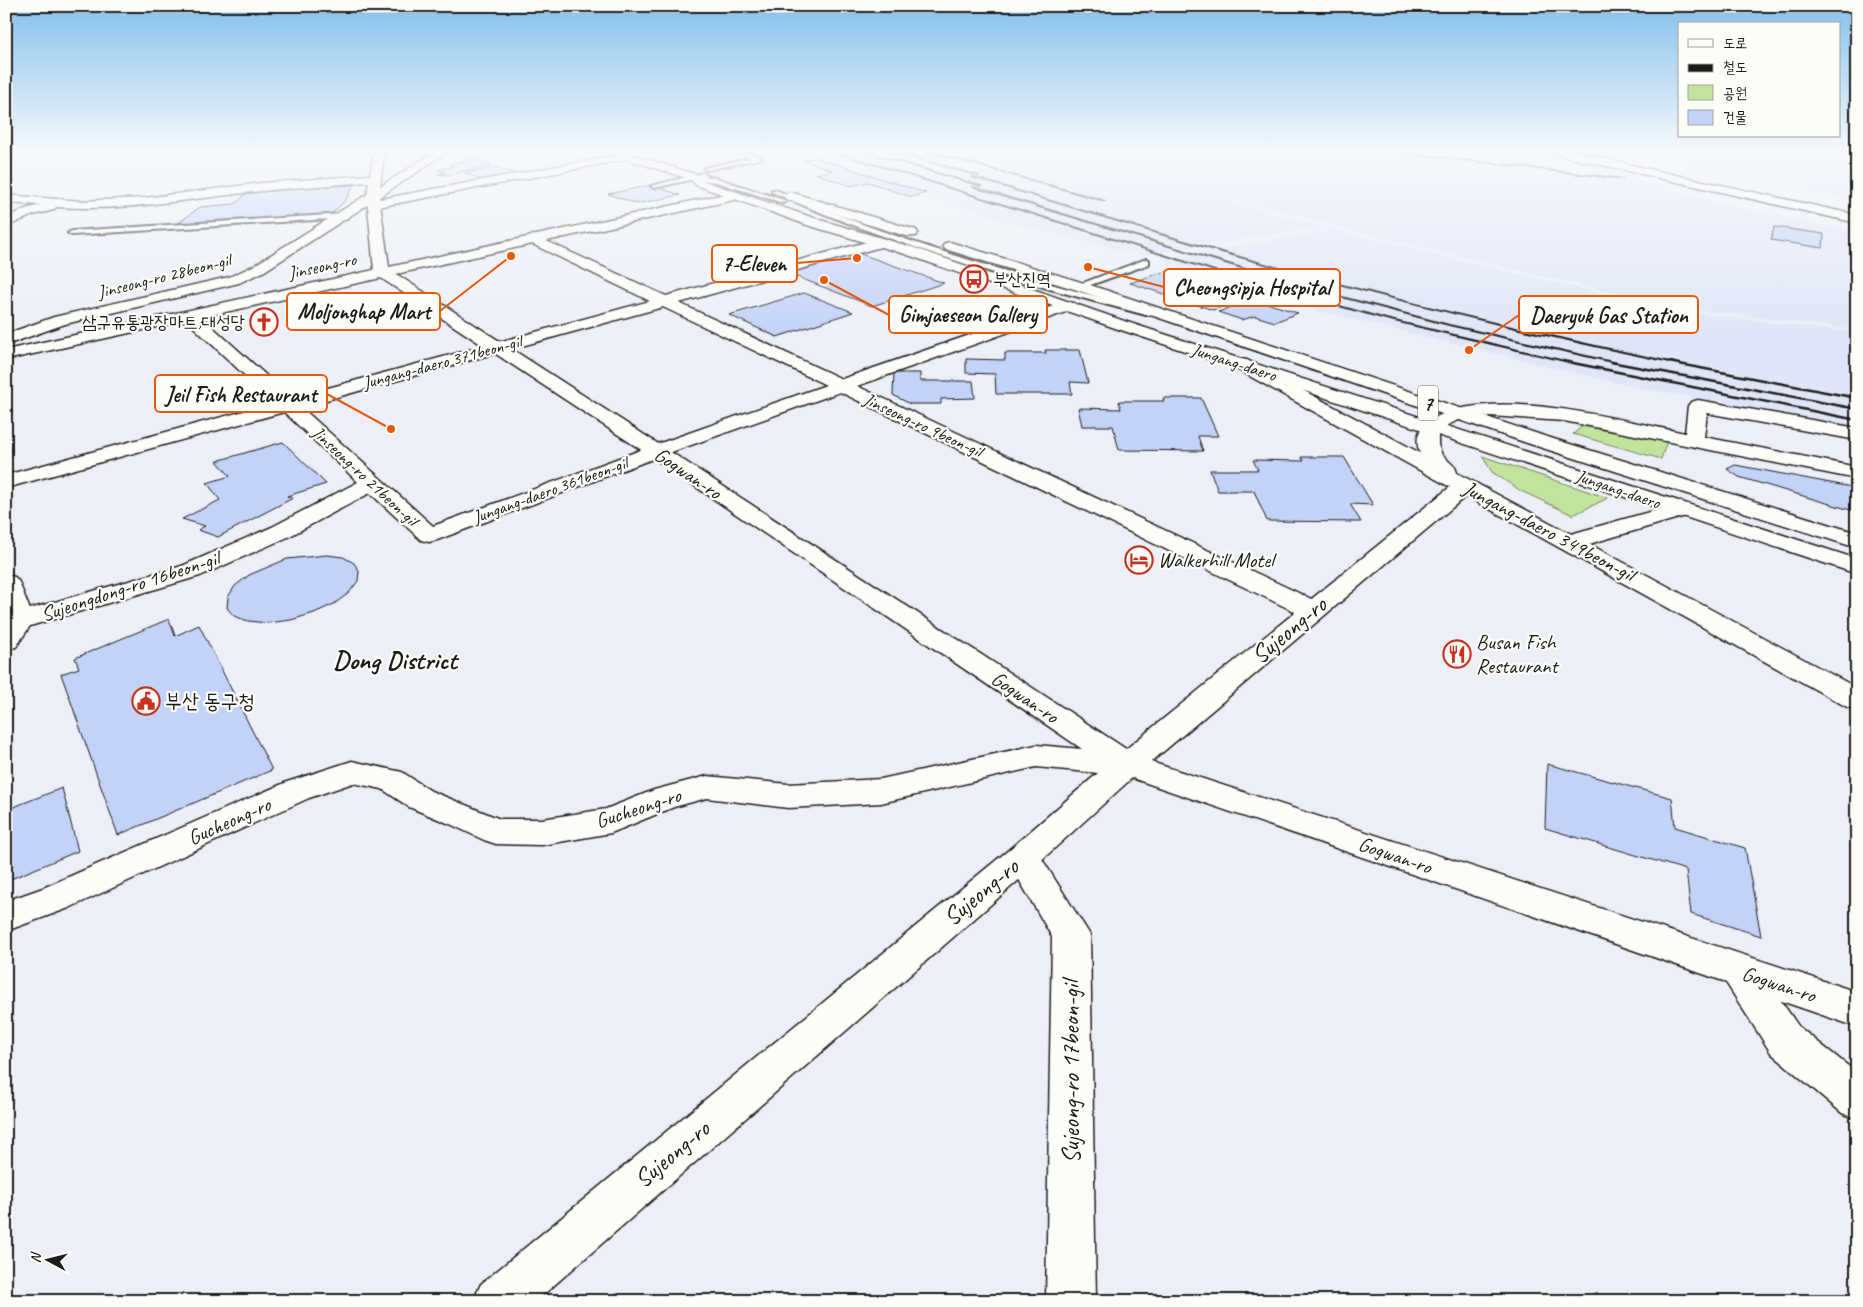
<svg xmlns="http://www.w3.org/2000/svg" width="1863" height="1307" viewBox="0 0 1863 1307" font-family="Caveat,'Poor Story',sans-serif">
<rect width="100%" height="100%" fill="#eceff7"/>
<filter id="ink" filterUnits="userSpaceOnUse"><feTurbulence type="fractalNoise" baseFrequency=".02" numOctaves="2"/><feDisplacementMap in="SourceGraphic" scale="10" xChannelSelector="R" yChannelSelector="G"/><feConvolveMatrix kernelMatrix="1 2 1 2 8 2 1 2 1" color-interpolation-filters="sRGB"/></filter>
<g filter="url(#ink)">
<path fill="#e0e6f7" d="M801,152h212l196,44 114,31 -182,28 -113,-27 -113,-36z
M1024,152h396l207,25 126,35 104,19v99l-185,-23 -320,-76 -58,-17z
M1648,152h209v50z
M1334,230l336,80 187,23v96l-239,-46 -361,-87 -98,-37z"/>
<path fill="#c2e39c" stroke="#6f805c" d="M1583,426l84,15 -6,18 -88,-25z
M1482,456l126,42 -35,17 -52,-24 -29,-19z"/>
<path fill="#c3d2f8" stroke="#1c1c1c" d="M474,157l18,8 -44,10 -10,-1 7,-1 -7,-3 16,-4 -5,-2 17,-3 -4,-2z
M817,158l109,35 -15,4 -43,-15 -17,4 -35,-12 16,-4 -30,-10z
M496,167l19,7 -34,6 -16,-7z
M354,185l-8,15 -15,14 -154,10 23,-17 35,-3 14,-13z
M651,185l29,10 -43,9 -29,-10z
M1774,227l50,7 -1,14 -52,-8z
M858,253l86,30 -72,23 -85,-33z
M1166,271l82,26 -35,13 -83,-27z
M804,293l49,19 -76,25 -48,-22z
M1254,299l44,14 -23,9 -20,-6 -13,4 -24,-8z
M1045,350h35l8,33 -18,-1 2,12h-76l-1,-20 -29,-1v-14l39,1v-7h41z
M894,373h26v8h53l2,17 -34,1v5h-31l-17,-9z
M1163,398h38l17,38h-20l5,15 -84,-1 -6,-24h-31l-4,-18 43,1 -2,-8h45z
M283,442l43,42 -39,12 6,2 -75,39 -20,-7 7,-4 -23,-7 38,-19 -13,-17 23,-7 -13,-15z
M1301,457h43l29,48 -23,-1 11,18 -94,-1 -13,-30h-36l-8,-21h48l-5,-10 51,1z
M1735,465l122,23v24l-118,-35 -12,-8z
M327,555l16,2 11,6 5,8 -1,10 -9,12 -15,11 -20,9 -23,7 -23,3 -20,-2 -14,-5 -7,-8 1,-11 7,-11 14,-11 38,-16z
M169,619l6,17 24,-11 73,145 -154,65 -57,-161 18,-6 -4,-10z
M1547,764l125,34 3,29 70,21 16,88 -70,-22 -5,-44 -141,-42z
M62,788l16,63 -72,30v-71z"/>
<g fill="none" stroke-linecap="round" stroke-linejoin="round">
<g stroke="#1c1c1c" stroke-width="4">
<path id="lane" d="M737,152h8l18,6 -56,12 -3,-2 48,-10z
M703,173l3,2 -1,1 14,3 68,22 -4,2 -67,-21 -22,-3 -40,9 -3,-2z
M772,190h4c122,52 248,88 376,121l2,2 -2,2h-6c-128,-33 -253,-70 -374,-123z
M344,214l4,2 -1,2 -275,17 -4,-2 4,-2z
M1146,259l3,1v4l-67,24 -3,1 -4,-3z"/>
</g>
<g stroke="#1c1c1c" stroke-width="3">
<path id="street" d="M435,152h12l-72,48 253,-47 5,3 -5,3 -255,49 -6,-3 -104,67 -24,11 -174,41 -59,21v-11l48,-17 175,-40 24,-11z
M533,235l133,61 208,-56h10l2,3 -2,3 -205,57 163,76 220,-76h12l2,3 -2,3 -217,77 465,218 4,6 -4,6 -9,2 -9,-2 -464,-224 -177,63 -226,85 -8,2 -8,-2 -51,-47 -82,44 -88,39 -170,50 -9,2 -9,-2 -4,-6 4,-6 170,-48 90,-39 86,-45 -74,-70 -278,76v-13l268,-72 -90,-85 -2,-3 2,-3h12l95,86 359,-97 -122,-59 -2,-3zM663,307l163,78 -177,62 -216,79 -132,-119z
M1698,400l159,28v12l-150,-27 -3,24 153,30v12l-293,-58 -75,-5 -26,2 -31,14 -7,-2 -3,-4c4,-6 10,-7 16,-10 60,-29 182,4 247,17l3,-27 3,-4z
M1023,844l12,4 55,87 6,366h-50l6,-364 -46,-80 5,-9z
M1737,954l14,4 48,69 58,46v46l-15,-6 -71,-60 -53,-83 5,-12z"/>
</g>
<g stroke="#1c1c1c" stroke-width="3">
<path id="secondary" d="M374,152h10l-5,44 10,71 345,-75 4,1 2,3 -6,4 -338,74 267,173 463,302 324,-262 -215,-119 -3,-4 3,-4 6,-1 6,1 173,93c-5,-12 -2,-21 5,-31l7,-2 7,2 3,4 -4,6v13l4,10 13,12 2,6 114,61 110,-31 8,2 3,5 -3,5 -100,29 268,144v21l-10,-2 -381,-211 -315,266 706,230v35l-725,-249 -97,88 -499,435h-63l8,-17 530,-436 87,-75 -62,-6 -155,36 -93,5 -81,-10 -33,9 -63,26 -69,12 -46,-1 -12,-4 -34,-16 -41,-17 -27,-18 -29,-6 -44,15 -240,110 -63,23v-30l37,-13 244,-106 65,-21 50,11 29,19 69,28h42l64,-10 48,-19 53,-14 81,8 93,-5 155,-34 46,4 -433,-294 -268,-177 -375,82v-10l368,-80 -7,-74 2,-14c-36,3 -71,5 -107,9 -69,7 -137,21 -206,16l-2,3 -21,5 -27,12v-9l19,-9 16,-4 -35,-2v-8l76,6 62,-3 118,-15 108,-8z
M1553,152h18l286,63v8l-299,-68z
M6,575l9,2 4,5 15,38 -18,27 -10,2z"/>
</g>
<g stroke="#1c1c1c" stroke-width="3">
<path id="primary" d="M609,152h15l74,23 6,6 113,38 98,29 212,74 730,237v15l-742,-246 -210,-74 -98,-29 -111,-40 -6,-6 -80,-25z
M790,192l126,38 2,3 -2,3h-10l-120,-37 -2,-3z
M950,242l134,41 460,153 313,97v15l-327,-104 -456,-155 -129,-40 -2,-3 2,-3z"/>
</g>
<g stroke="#1c1c1c" stroke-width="3">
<path id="highway" d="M1563,152h16l77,19 2,2 -6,3 -88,-22z"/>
</g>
<use href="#lane" fill="#fdfcf7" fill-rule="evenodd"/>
<use href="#street" fill="#fdfcf7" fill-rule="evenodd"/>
<use href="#secondary" fill="#fdfcf7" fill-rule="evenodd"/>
<use href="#primary" fill="#fdfcf7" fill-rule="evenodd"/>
<use href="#highway" fill="#fdfcf7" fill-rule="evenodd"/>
<path stroke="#1c1c1c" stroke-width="2" d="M835,152l396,124 155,43 187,44
M866,152l115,34
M931,152l174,49
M1397,152l226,27
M909,156l70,20
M972,177c94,28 188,58 282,84 139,39 280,73 421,102
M973,187l342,103 134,35 168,38"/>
<path stroke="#1c1c1c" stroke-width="2.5" d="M1568,362l289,58
M1611,362l246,47
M1669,362l188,36"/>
</g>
</g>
<linearGradient id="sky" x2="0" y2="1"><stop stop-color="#85c0ec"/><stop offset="0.45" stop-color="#f6f8fb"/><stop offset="1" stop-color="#f6f8fb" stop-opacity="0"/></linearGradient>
<rect width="1863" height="335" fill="url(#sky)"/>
<defs>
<g id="bus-ring" transform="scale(1.4375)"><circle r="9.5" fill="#fdfcf7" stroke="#c8321e" stroke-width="1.5"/><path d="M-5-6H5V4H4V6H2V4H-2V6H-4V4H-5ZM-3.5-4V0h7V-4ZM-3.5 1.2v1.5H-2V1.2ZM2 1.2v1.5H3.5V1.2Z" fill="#c8321e"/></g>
<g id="church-ring" transform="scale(1.4375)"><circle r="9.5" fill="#fdfcf7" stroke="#c8321e" stroke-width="1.5"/><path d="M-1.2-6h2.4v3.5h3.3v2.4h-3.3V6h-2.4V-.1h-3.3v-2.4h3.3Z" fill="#c8321e"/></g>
<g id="hotel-ring" transform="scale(1.4375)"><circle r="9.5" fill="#fdfcf7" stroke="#c8321e" stroke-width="1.5"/><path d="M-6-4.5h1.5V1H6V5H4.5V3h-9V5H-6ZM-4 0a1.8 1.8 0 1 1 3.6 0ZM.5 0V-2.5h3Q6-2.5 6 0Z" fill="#c8321e"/></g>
<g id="restaurant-ring" transform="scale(1.4375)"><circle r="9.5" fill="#fdfcf7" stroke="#c8321e" stroke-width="1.5"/><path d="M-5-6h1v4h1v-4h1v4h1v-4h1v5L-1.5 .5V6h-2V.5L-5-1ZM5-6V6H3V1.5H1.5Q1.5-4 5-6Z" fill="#c8321e"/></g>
<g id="civic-ring" transform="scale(1.4375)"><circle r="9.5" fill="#fdfcf7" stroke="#c8321e" stroke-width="1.5"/><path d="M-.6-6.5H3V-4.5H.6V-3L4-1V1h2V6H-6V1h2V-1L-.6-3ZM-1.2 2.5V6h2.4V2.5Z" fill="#c8321e"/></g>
</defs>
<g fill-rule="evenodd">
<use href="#bus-ring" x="974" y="279"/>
<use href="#church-ring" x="264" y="322"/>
<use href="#hotel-ring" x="1139" y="560"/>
<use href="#restaurant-ring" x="1457" y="654"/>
<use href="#civic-ring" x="146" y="701"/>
</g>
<g text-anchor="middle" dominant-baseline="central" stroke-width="4.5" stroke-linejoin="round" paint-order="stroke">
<g font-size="18" fill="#1c1c1c" stroke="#fdfcf7">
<text transform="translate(322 266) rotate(-12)">Jinseong-ro</text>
<text transform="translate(164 276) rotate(-14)">Jinseong-ro 28beon-gil</text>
<text transform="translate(442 362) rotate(-15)">Jungang-daero 371beon-gil</text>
<text transform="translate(1234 362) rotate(18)">Jungang-daero</text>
<text transform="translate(923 425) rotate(25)">Jinseong-ro 9beon-gil</text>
<text transform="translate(365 476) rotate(43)">Jinseong-ro 21beon-gil</text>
<text transform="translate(1618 489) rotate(19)">Jungang-daero</text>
<text transform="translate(550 490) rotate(-20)">Jungang-daero 361beon-gil</text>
</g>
<g font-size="18" fill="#1c1c1c" stroke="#fdfcf7" text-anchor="start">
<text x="993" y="279">부산진역</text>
<text x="245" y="322" text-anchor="end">삼구유통광장마트;대성당</text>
</g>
<rect fill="#fdfcf7" stroke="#605f5e" stroke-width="1" x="1418" y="385.5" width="20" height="35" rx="4"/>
<g font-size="20" font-weight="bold" fill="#1c1c1c">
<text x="1428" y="403">7</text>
</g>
<g font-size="21" fill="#1c1c1c" stroke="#fdfcf7">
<text transform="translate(688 473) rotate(34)">Gogwan-ro</text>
<text transform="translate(1549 531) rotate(28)">Jungang-daero 349beon-gil</text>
<text transform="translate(130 586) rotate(-18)">Sujeongdong-ro 16beon-gil</text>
<text transform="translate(1025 697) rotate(34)">Gogwan-ro</text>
<text transform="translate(638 808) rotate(-18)">Gucheong-ro</text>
<text transform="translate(229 821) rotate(-24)">Gucheong-ro</text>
<text transform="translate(1395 855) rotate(19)">Gogwan-ro</text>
<text transform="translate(1779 984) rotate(18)">Gogwan-ro</text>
</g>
<g font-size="21" fill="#1c1c1c" stroke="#fdfcf7" text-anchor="start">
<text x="1158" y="560">Walkerhill Motel</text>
<text x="1476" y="642">Busan Fish<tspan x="1476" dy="24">Restaurant</tspan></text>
<text x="165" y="701">부산 동구청</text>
</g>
<g font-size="25" fill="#1c1c1c" stroke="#fdfcf7">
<text transform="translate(1289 630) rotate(-40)">Sujeong-ro</text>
<text transform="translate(981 892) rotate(-40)">Sujeong-ro</text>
<text transform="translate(1071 1072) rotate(-90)">Sujeong-ro 17beon-gil</text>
<text transform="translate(672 1154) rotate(-40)">Sujeong-ro</text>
</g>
<g font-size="26" font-weight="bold" fill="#1c1c1c" stroke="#fdfcf7">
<text x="395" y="660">Dong District</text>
</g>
</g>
<path fill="none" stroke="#e8590c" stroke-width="2" d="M857 258L797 263M1088 267L1164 287M511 256L440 311M824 280L889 315M1469 350L1519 315M391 429L327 394"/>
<g fill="#e8590c" stroke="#fdfcf7" stroke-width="2">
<circle cx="857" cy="258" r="5"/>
<circle cx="1088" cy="267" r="5"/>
<circle cx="511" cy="256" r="5"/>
<circle cx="824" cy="280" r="5"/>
<circle cx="1469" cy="350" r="5"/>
<circle cx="391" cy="429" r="5"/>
</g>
<g fill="#fdfcf7" stroke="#e8590c" stroke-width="2">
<rect x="712" y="245" width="85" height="37" rx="5"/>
<rect x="1164" y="269" width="176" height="37" rx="5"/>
<rect x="287" y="293" width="153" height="37" rx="5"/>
<rect x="889" y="296" width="158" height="37" rx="5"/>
<rect x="1519" y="296" width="179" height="37" rx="5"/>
<rect x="155" y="375" width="172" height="37" rx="5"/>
</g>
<g font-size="22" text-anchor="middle" font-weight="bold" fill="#1c1c1c">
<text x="754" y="271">7-Eleven</text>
<text x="1252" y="295">Cheongsipja Hospital</text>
<text x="364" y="319">Moljonghap Mart</text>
<text x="968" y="322">Gimjaeseon Gallery</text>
<text x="1609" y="323">Daeryuk Gas Station</text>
<text x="241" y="402">Jeil Fish Restaurant</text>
</g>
<rect width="1863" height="1307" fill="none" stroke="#fdfcf7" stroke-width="25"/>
<rect x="12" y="12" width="1838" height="1282" fill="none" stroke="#1c1c1c" stroke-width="2" filter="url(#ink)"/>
<rect x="1678" y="22" width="162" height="115" fill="#fdfcf7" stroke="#a3a29f"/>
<rect x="1688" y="39" width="25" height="8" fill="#fdfcf7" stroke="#a3a29f"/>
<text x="1723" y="48" font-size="15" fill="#1c1c1c">도로</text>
<rect x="1688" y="64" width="25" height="8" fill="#1c1c1c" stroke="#a3a29f"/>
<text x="1723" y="72" font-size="15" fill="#1c1c1c">철도</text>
<rect x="1688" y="85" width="25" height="15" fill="#c2e39c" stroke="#a3a29f"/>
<text x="1723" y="98" font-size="15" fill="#1c1c1c">공원</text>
<rect x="1688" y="110" width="25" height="15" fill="#c3d2f8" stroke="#a3a29f"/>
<text x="1723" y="122" font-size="15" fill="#1c1c1c">건물</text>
<g transform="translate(48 1260) rotate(277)" stroke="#fdfcf7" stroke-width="4" paint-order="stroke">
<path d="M0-4L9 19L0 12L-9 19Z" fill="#1c1c1c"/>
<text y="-8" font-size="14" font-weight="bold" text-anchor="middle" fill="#1c1c1c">N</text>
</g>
</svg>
